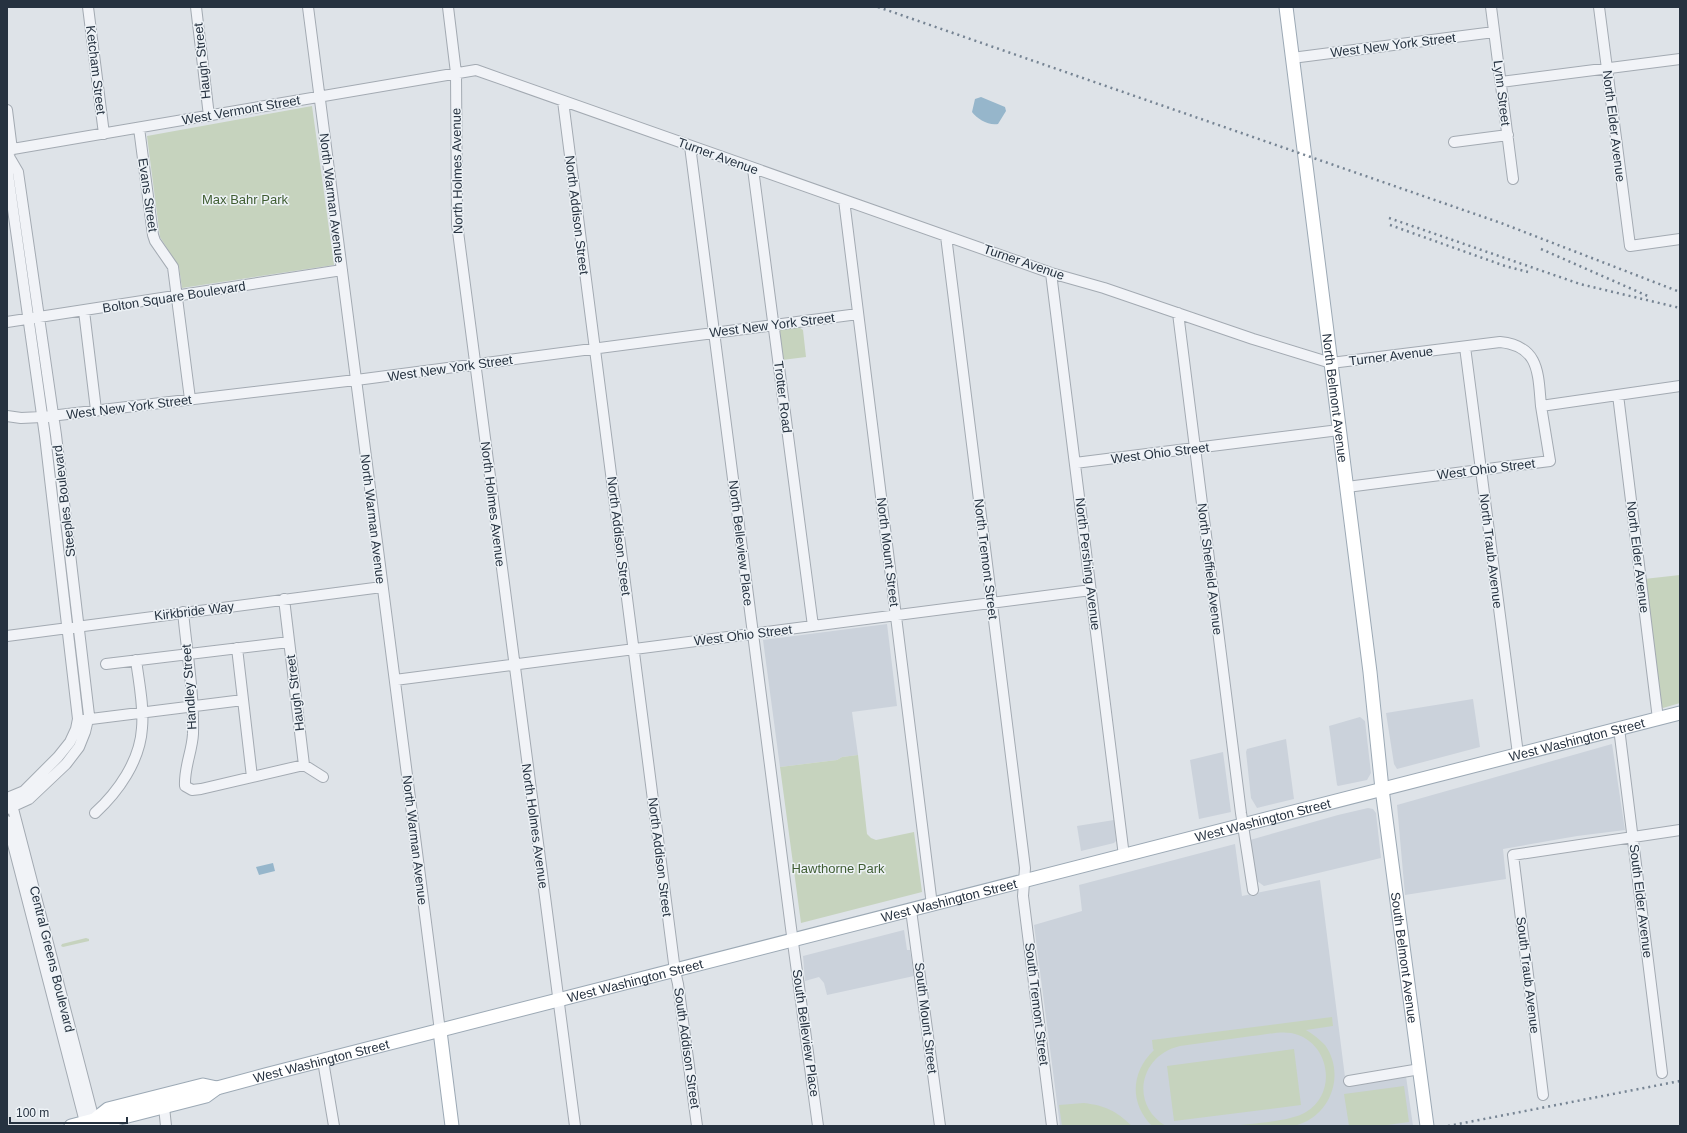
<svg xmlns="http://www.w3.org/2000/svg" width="1687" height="1133" viewBox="0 0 1687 1133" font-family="Helvetica,sans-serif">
<rect width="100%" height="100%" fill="#dee3e8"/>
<path fill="#cbd2db" d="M887,624l10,82 -45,6 6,43 -16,2 -5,3 -57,7 -17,-127z
M1473,699l7,48 -83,22 -3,-5 -8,-51z
M1360,717l5,4 6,52 -4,7 -29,6 -1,-1 -8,-59z
M1286,739l8,60 -37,9 -6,-10 -5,-46 1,-3z
M1612,744l13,86 -48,6 -74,13 3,30 -101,16 -8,-90z
M1223,752l8,60 -32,7 -9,-59z
M1368,808l5,1 3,4 5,45 -117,28 -7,-5 -7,-41 88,-25z
M1114,820l2,21 -2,2 -33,8 -4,-25z
M1235,844l7,52 78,-16 26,205 60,-9 7,50h-353l-26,-201 48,-14 -3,-26z
M904,930l3,20h3l4,26 -87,19 -3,-12 -5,-6 -14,4 -2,-25z"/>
<path fill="#c6d3be" d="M312,106l22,159 -152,23 -3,-21 -19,-30 -13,-101z
M799,327l4,3 3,27 -24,3 -2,-30z
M1680,575v128l-17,5 -3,-3 -16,-126z
M858,755l9,79 4,4 5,2 38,-8 8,60 -121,31 -21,-156 57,-7 5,-3z
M86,938l3,1v2l-26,6 -2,-1 1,-2z
M1332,1017l1,9 -27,4c7,4 13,9 19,15 20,28 7,68 -25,79 -17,6 -50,2 -68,2 20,-3 58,-4 74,-14 33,-20 23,-72 -15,-79 -12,-2 -26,2 -39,3 -24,3 -48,7 -72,10 -40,9 -51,58 -14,80h-14c-23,-23 -21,-54 2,-76l-1,-1 -1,-9z
M1294,1049l7,56 -127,16 -7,-55z
M1404,1086l5,36 -29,4h-31l-5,-32z
M1084,1103c22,3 31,7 48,23h-70l-3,-21z"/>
<path fill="#96b6cb" d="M981,97l24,10 1,4 -8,13c-9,2 -21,-5 -26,-12l3,-13z
M273,863l2,8 -16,4 -3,-8z"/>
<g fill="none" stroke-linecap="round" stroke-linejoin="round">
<g stroke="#a3aab2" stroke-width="12">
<path id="minor" d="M88,7l16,127
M196,7l13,109
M308,7l132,1024
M448,7l8,66 1,151 118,902
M1491,7l22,172
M1599,7l31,239 50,-7
M1292,58l202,-26
M1501,82l179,-23
M563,101l112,870 3,13 19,142
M7,110l5,40
M139,128l14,107 2,6 18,26 17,132
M1454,142l54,-7
M690,146l101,782 27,198
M7,150l469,-80 575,203 53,15 149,51 78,24 169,-21c40,4 38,32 41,64
M753,169l60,457
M844,200l88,705
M946,236l79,632 -2,28 29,230
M1051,273l73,583
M84,311l12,99
M1178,313l63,500 12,77
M7,322l335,-52
M1465,347l53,407
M1618,395l40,324
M7,416l14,2 21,-1 322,-38 494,-65
M1075,463l264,-33
M1347,487l203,-26 -9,-55 139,-20
M284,599l20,166 19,12
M183,612c4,41 11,81 10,122 -1,18 -9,33 -8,52l7,4 9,-1 103,-24
M7,636l375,-49
M237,648l15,129
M106,664l183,-22
M395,680l696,-90
M83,720l160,-20
M1619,728l43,345
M7,798l17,-7 34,-34 12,-15 6,-13 2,-10 -33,-283 -37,-262 2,-16
M11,801l83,319
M7,809l22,-10 37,-35 13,-17 6,-15 4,-17 -33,-280 -38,-263 -7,-12
M95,813c23,-21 45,-52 47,-85 2,-22 -3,-45 -6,-68
M7,821l78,301
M911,910l29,216
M323,1061l11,65
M1349,1081l71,-12
M1543,1095l-30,-240 167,-25
M164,1107l2,19"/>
</g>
<g stroke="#9ca9b5" stroke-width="15">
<g id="major">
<path id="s1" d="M1286,7l84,665 12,117 45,337"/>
<path d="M440,1031l12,95"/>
<path d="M94,1120l14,-11 95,-24 14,3"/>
<path id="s2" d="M71,1126l23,-6h18l94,-24 11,-8 48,-13 1415,-362"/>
</g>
</g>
<use href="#minor" stroke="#f1f3f7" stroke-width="10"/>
<use href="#major" stroke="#fff" stroke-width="13"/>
<path stroke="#768493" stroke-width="2.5" stroke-dasharray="2 4" stroke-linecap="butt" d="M878,7l623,216 179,69
M1389,218l191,66 100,24
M1390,225l115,41 23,6
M1541,249l109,48
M1448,1126l232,-45"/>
</g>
<g text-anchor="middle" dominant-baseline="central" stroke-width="3" stroke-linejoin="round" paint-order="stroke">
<g font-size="13" fill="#263240" stroke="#edf2f6">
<text transform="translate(1393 45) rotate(-7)">West New York Street</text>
<text transform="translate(202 61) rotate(-96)">Haugh Street</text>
<text transform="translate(96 70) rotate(83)">Ketcham Street</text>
<text transform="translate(1502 93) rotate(83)">Lynn Street</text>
<text transform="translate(241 110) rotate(-10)">West Vermont Street</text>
<text transform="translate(1614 126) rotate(83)">North Elder Avenue</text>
<text transform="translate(718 156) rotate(20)">Turner Avenue</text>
<text transform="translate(457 171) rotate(-91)">North Holmes Avenue</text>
<text transform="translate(148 195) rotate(82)">Evans Street</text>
<text transform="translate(332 198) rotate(83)">North Warman Avenue</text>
<text transform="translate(577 215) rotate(83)">North Addison Street</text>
<text transform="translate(1024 262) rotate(19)">Turner Avenue</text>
<text transform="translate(174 297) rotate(-9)">Bolton Square Boulevard</text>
<text transform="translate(772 325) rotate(-7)">West New York Street</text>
<text transform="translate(1391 356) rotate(-7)">Turner Avenue</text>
<text transform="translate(450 368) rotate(-8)">West New York Street</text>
<text transform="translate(783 397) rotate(83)">Trotter Road</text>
<text stroke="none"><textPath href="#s1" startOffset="394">North Belmont Avenue</textPath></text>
<text transform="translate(129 407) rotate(-7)">West New York Street</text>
<text transform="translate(1160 453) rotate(-7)">West Ohio Street</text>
<text transform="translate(1486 469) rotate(-7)">West Ohio Street</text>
<text transform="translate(64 501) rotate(-97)">Steeples Boulevard</text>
<text transform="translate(493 504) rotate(83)">North Holmes Avenue</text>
<text transform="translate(373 519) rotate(83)">North Warman Avenue</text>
<text transform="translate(619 536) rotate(83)">North Addison Street</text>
<text transform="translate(741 543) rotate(83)">North Belleview Place</text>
<text transform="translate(1491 551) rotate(83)">North Traub Avenue</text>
<text transform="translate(888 552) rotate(83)">North Mount Street</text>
<text transform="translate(1638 557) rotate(83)">North Elder Avenue</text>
<text transform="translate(986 559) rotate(83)">North Tremont Street</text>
<text transform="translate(1088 564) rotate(83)">North Pershing Avenue</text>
<text transform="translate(1210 569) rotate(83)">North Sheffield Avenue</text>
<text transform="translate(194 611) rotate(-7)">Kirkbride Way</text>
<text transform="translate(743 635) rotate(-7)">West Ohio Street</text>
<text transform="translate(189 687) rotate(-94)">Handley Street</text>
<text transform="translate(295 693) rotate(-97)">Haugh Street</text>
<text stroke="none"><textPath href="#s2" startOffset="1556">West Washington Street</textPath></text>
<text stroke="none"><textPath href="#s2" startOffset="1232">West Washington Street</textPath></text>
<text transform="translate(535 826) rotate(82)">North Holmes Avenue</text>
<text transform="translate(415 840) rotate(83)">North Warman Avenue</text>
<text transform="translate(660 857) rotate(83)">North Addison Street</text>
<text stroke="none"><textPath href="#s2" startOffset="908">West Washington Street</textPath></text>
<text transform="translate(1641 901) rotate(83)">South Elder Avenue</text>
<text stroke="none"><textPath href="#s1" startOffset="958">South Belmont Avenue</textPath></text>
<text transform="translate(52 959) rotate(76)">Central Greens Boulevard</text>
<text transform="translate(1528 975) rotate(83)">South Traub Avenue</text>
<text stroke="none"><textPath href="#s2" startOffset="584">West Washington Street</textPath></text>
<text transform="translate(1037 1004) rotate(83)">South Tremont Street</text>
<text transform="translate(926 1018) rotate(83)">South Mount Street</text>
<text transform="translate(806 1033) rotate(82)">South Belleview Place</text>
<text transform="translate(687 1048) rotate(82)">South Addison Street</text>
<text stroke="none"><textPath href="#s2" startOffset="260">West Washington Street</textPath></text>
</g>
<g font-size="13" fill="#3f5d32" stroke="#edf2f6">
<text x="245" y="199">Max Bahr Park</text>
<text x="838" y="868">Hawthorne Park</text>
</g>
</g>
<rect width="1687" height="1133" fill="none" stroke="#263240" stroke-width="16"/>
<path d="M10 1117v6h117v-6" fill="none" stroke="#263240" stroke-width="2"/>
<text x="16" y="1117" font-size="12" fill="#263240" stroke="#edf2f6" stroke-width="3" paint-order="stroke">100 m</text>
</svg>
